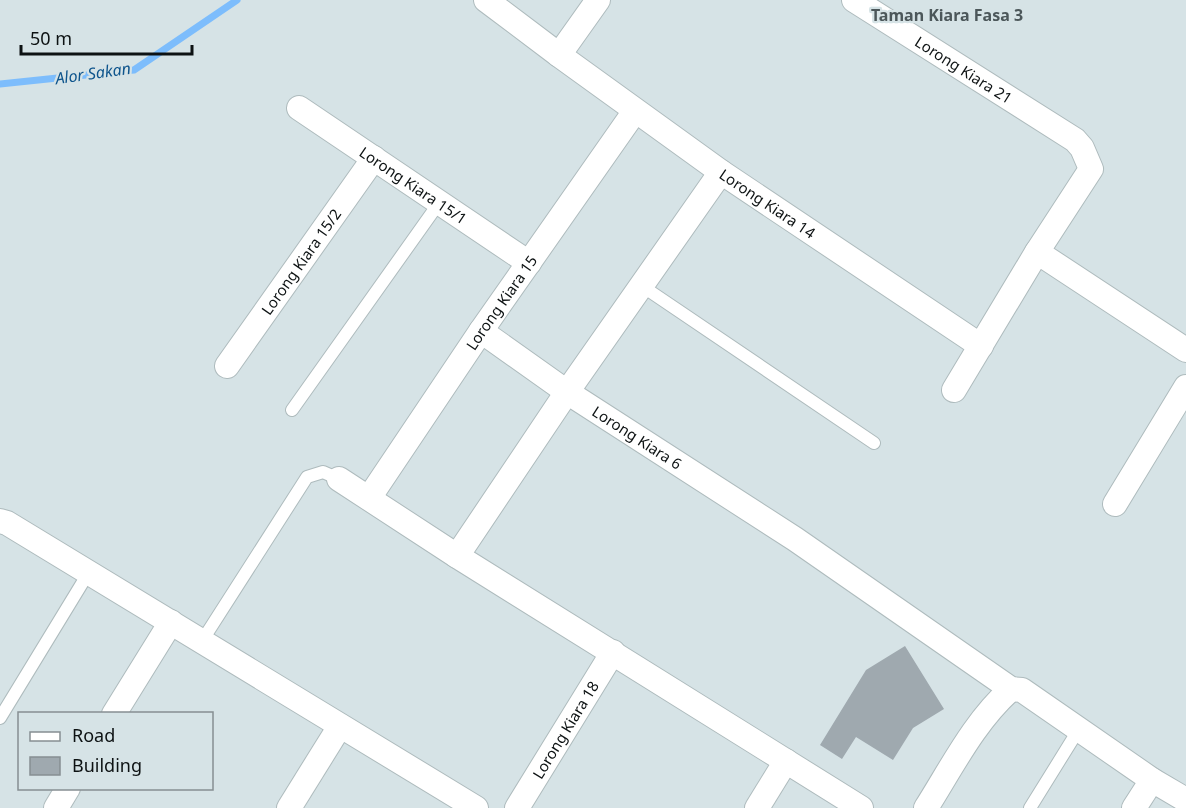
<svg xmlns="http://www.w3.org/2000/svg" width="1186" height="808" viewBox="0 0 1186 808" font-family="'Noto Sans',sans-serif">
<rect width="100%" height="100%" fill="#d6e3e6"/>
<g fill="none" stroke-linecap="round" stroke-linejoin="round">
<path stroke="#7dbdfc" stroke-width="7" d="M0,84l134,-14 103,-70"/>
</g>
<path fill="#9fa9af" d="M905,646l39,63 -31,19 -20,32 -37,-23 -14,22 -22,-14 46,-75z"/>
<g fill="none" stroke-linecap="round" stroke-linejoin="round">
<g stroke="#aebbbd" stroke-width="14">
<path id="service" d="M642,286l232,157
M292,410l147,-207
M202,641l105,-164 16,-5 16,7
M0,718l89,-146
M1030,808l49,-79"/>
</g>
<g stroke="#aebbbd" stroke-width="26">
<g id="minor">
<path d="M486,0l73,55 39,-55"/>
<path id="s1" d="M854,0l221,140 7,8 9,21 -54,83 -83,138"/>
<path id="s2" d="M559,55l162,117 260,174"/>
<path id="s3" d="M299,108l230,155"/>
<path d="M1037,252l149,98"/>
<path id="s4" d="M481,331l86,61 228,147 216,150 11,1 130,90 34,20"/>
<path id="s5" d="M227,366l147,-208"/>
<path d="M339,479l118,77 404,252"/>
<path id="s6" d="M369,498l112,-167 154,-220"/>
<path d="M1115,504l71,-117"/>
<path d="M0,521l7,2 469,285"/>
<path d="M457,556l110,-164 154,-220"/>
<path d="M114,714l57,-92"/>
<path d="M56,808l12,-20"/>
<path d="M289,808l51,-82"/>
<path id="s7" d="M517,808l96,-156"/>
<path d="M757,808l29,-47"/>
<path d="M926,808c26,-41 48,-86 85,-119"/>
<path d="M1134,808l18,-28"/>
</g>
</g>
<use href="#service" stroke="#fff" stroke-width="12"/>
<use href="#minor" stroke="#fff" stroke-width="24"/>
</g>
<g text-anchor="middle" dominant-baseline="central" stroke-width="4.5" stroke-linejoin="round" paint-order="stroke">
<g font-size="15" fill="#0d1213" stroke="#d6e3e6">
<text stroke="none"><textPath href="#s1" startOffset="130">Lorong Kiara 21</textPath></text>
<text stroke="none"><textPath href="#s3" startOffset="138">Lorong Kiara 15/1</textPath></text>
<text stroke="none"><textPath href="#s2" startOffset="256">Lorong Kiara 14</textPath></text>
<text stroke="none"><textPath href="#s5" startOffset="128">Lorong Kiara 15/2</textPath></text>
<text stroke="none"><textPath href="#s6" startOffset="236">Lorong Kiara 15</textPath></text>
<text stroke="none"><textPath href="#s4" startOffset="189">Lorong Kiara 6</textPath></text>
<text stroke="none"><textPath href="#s7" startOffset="92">Lorong Kiara 18</textPath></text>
</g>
<g font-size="16" font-weight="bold" fill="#4c575a" stroke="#d6e3e6">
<text x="947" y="15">Taman Kiara Fasa 3</text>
</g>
<g font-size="16" font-style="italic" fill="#0d548c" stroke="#d6e3e6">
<text transform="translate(93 73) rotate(-8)">Alor Sakan</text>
</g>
</g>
<rect x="18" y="712" width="195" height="78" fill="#d6e3e6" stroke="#868f92" stroke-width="1.5"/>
<rect x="30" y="732" width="30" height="9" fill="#ffffff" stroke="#868f92" stroke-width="1.5"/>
<text x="72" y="742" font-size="18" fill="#0d1213">Road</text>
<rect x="30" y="757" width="30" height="18" fill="#9fa9af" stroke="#868f92" stroke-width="1.5"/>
<text x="72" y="772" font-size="18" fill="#0d1213">Building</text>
<path d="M21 45v9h171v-9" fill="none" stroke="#0d1213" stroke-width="3"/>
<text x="30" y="45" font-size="18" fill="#0d1213" stroke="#d6e3e6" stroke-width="4.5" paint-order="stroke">50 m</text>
</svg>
